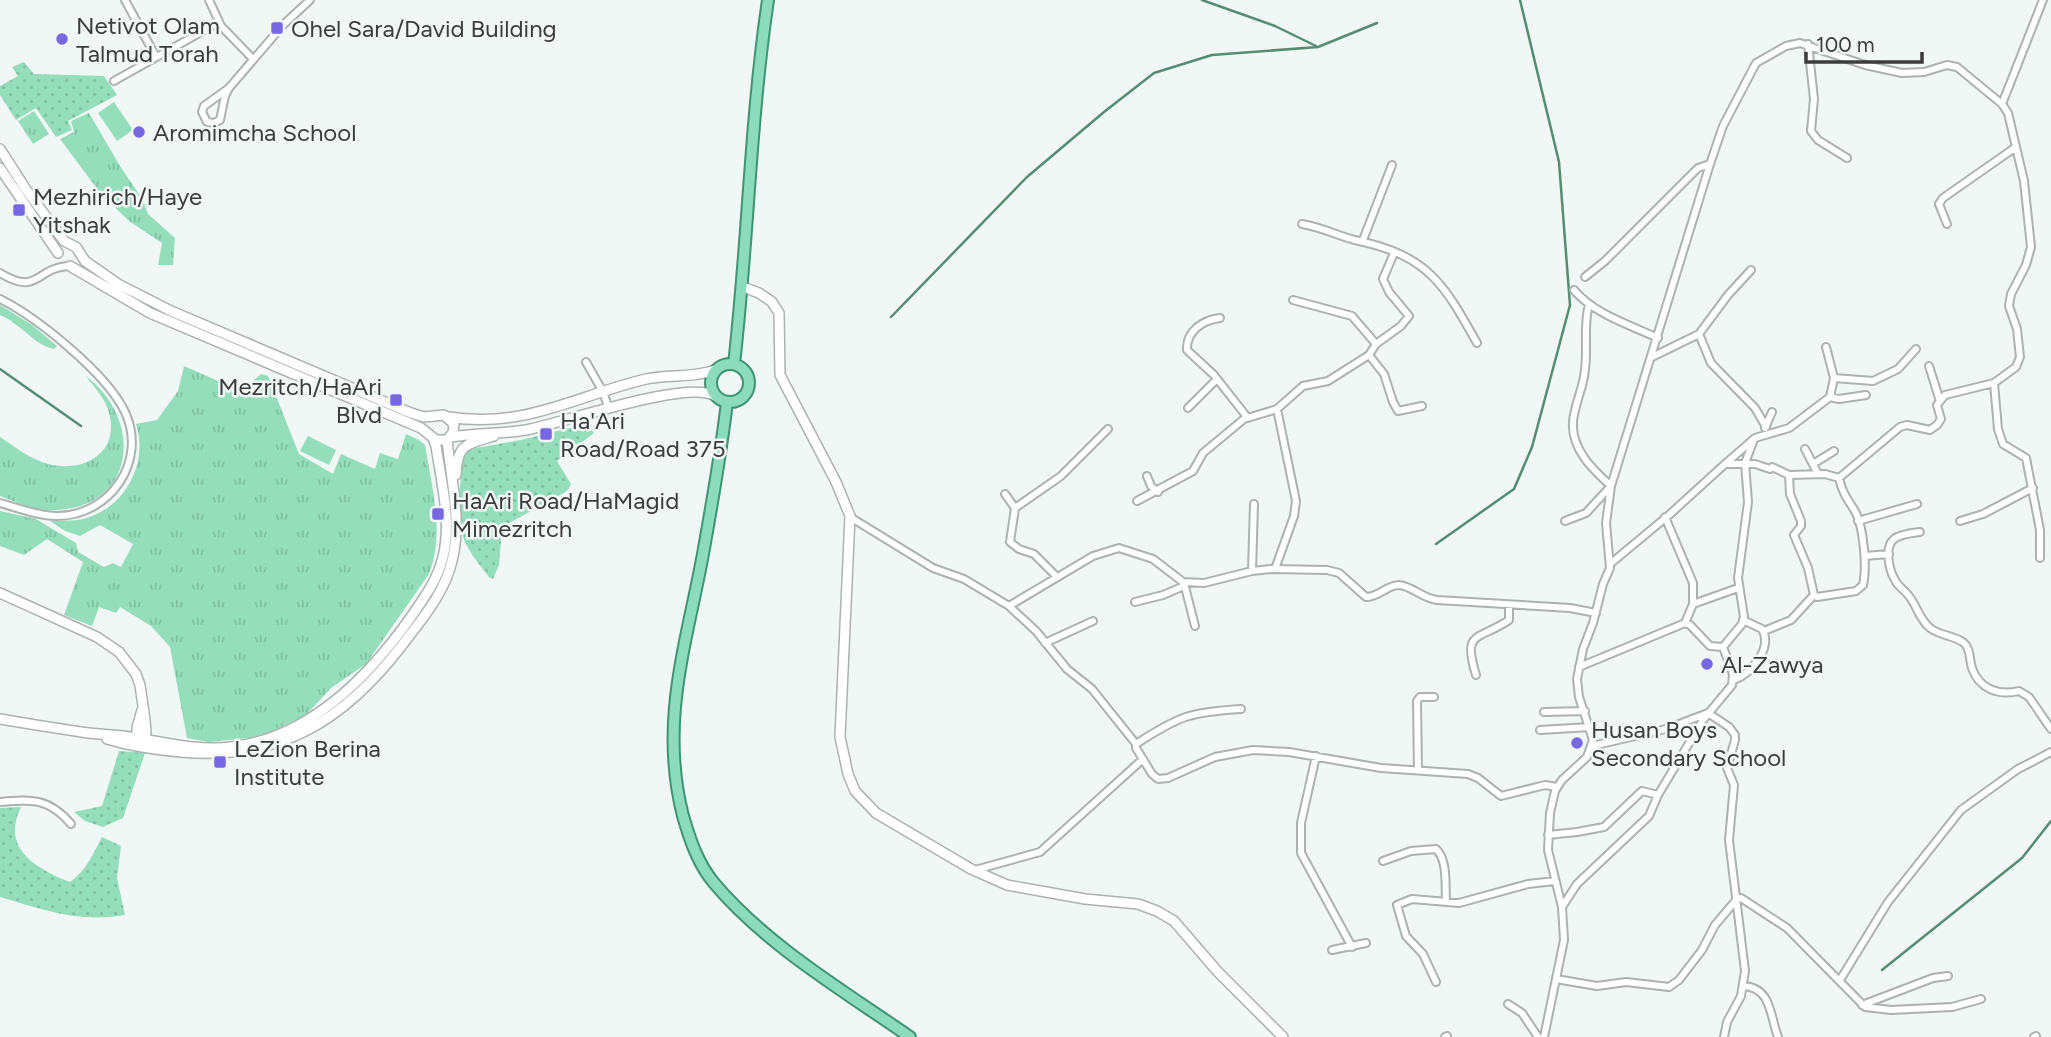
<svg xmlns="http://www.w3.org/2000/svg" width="2051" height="1037" viewBox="0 0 2051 1037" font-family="Figtree,sans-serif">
<defs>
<pattern id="grass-tufts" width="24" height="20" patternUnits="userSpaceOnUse" patternTransform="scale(1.75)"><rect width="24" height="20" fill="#94debb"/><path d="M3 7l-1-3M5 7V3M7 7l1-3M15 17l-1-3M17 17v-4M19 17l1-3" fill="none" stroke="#80bfa2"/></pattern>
<pattern id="park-dots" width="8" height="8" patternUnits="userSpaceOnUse" patternTransform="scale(1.75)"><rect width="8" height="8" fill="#94debb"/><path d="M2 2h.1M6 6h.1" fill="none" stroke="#80bfa2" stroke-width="1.8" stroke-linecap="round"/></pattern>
</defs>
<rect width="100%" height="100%" fill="#f1f7f4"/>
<path fill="url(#grass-tufts)" d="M34,111l15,23 -16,10 -15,-23z
M89,113l31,53 23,34 5,14 27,24 -2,27h-15l4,-22 -33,-22 -28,-27 -41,-55 14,-7 -3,-11z
M0,305l32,20 25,21 -3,3c-20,-4 -34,-26 -54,-34z
M184,366l57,25 20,-17 7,2 31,78 34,20 8,-20 34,15 5,-16 18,6 8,-25 13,6 6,5c7,43 20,88 4,129l-63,90 -35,24 -25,27 -38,18 -19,5 -40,4 -22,-4 -17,-91 -19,-21 -31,-19 -4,6 -17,-6 -7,19 -28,-11 19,-53 -36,-23 -23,16 -24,-9v-35l36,8 40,24 2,9 26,15 9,-4 8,4 12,-23 -33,-19 -20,11 -15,-5 -15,-10c11,0 22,0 33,-2 41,-10 66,-55 53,-95l21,-4 21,-29z
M86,376c62,48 47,138 -40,134 -15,0 -32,-9 -46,-14v-59c15,10 30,22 48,27 36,9 72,-11 61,-51 -3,-14 -15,-26 -23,-37z"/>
<path fill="url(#park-dots)" d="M24,62l10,12 70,2 13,19 -49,26 4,9 -16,7 -20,-29 -20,12 -16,-25v-9l18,-10 -6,-9z
M586,424l8,9 -37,28 14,23 -4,7 -65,36 -3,38 -6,14 -4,-2c-10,-13 -22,-27 -27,-43 -6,-20 -1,-53 0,-74l8,-11 51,-9z
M119,751l26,2 -22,65 -20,9 -18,-6 -11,-9 28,-6z
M21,807c-21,42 16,62 49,75 16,-11 23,-28 32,-45l19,9 -4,32 8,37c-46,8 -81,-5 -125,-18v-89z"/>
<path fill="#94debb" d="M114,102l19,28 -16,11 -19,-28z
M308,436l28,14 -7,15 -29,-14z"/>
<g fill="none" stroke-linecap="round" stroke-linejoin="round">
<path stroke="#548d73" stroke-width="2.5" d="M1202,0l73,26 41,20
M891,317l136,-140 77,-65 50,-39 58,-18 106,-8 59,-24
M0,369l81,57
M1436,544l78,-55 18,-42 38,-142 -11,-143 -39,-162
M1882,970l140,-112 29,-37"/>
<g stroke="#acb2af" stroke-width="10">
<path id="street" d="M125,0l31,57
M209,0l12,26 32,33
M1808,44l6,55 -3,32 7,9 29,18
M114,81l105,-59
M229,88l-25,18 -2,6 5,10 7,1 6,-3 5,-24 4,-8 54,-63 27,-25
M2002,104l41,-104
M1302,224c20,3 38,13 57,17 69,15 85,43 118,102
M1947,224l-8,-20 4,-6 73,-51
M1363,240l29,-75
M0,273c38,23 35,-4 67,-7
M1585,277l20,-16 93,-93 12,-4
M1574,290c20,24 56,35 84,48
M0,299c38,19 107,75 125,113 23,49 -15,104 -68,104 -19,0 -39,-8 -57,-13
M1293,300l59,16 24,28
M1589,304c-6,22 -1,43 -4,65 -1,18 -11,36 -12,53 -2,27 20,48 38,64
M1220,318c-17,2 -34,13 -33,32l27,25 33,42
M1699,334l12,29 44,45 11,19
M1826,347l8,31 -4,19
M1369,355l15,19 9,28 5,9 24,-5
M1652,357l47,-23 29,-39 23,-25
M586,362l17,30 6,17
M1834,378l39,3 25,-12 18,-20
M1994,383l4,46 5,15 23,14 14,72v28
M1188,408l29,-29
M1765,428l7,-16
M1805,449l13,25
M1725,464l30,-26 34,-10 41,-31 9,2 27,-4
M1813,464l21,-13
M1789,475l1,19 11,27v5l-7,9 14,33 6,27
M1147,476l4,10 7,6
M1839,478l61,-51 7,-2 23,5 7,-5 4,-6 -4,-14 3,-4 -11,-35
M1005,494l10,14 -5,34 9,7 15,5 22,22
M1137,501l56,-30 10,-18 41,-34 33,-10 26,-23 25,-5 41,-26 7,-11 25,-18 8,-10 -20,-24 -6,-13 11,-26
M1015,508l46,-32 47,-47
M850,517l83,51 31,11 45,27 27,25 31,38 25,20 44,55v4l16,26 6,5 10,-1 47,-21 38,-7 36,2 92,16 87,6 10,4 23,18 44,-11 12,2
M1565,521l21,-8 24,-26
M1858,521l59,-17
M1960,521l23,-7 50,-26
M1920,532c-8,1 -20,2 -26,7 -10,8 -5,31 1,41 3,7 10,10 14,16 8,10 10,23 21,32 10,8 24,7 34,15 7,6 5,16 8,25 7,21 27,28 47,23l10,6 22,32
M1865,556l24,-2
M1610,564l59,-49 56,-51h30l15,5 2,-2 17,8 36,-1 14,4
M1275,569l19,-53 2,-15 -19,-92
M1252,571l2,-67
M1184,583l11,43
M1135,602l28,-7 21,-9
M1693,604l45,-16
M1009,606l84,-50 26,-8 34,11 30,23 21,1 48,-12 19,-2 56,1 12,3 27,24c13,0 21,-12 33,-12 13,1 23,13 38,15l133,8 26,5
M1685,623l5,2 20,21 13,1
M1764,631l27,-11 23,-25 3,2 39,-6 7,-6c4,-17 1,-55 -7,-72 -7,-12 -14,-20 -17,-35
M1045,643l48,-22
M1579,667l106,-44 8,-19v-21l-28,-66
M1476,675c-14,-45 2,-34 33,-55v-14
M1734,680c18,-7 39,-32 28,-51l-19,-9
M1544,712l41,-1
M1708,713l21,14 6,8v5l-8,28 7,17 -5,55 16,131 -4,25 -14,26 -3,15
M1540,730l50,-3
M1136,744c43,-28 54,-32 105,-35
M1592,746l74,-17 42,-16
M1316,756l-15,67v30l51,94
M1418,770l-1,-69 3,-4h14
M0,802c32,-3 49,-4 71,22
M1548,835l29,-3 27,-5 38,-36 16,4
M1383,861l28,-10 25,-2c12,11 9,37 10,52
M975,870l65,-18 103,-93
M1737,899l4,-1 46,30 78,79 26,3 61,-3 29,-8
M1562,907l15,-23 72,-68 9,-21 45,-75 29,-35 1,-11 -10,-27 19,-23 2,-7 -6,-39 10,-76 -3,-39 8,-21
M1332,950l34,-7
M1556,979l41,7 29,-4 43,5 10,-7 23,-30 13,-25 22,-26
M1840,980l48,-78 73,-92 57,-41 33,-17
M1436,982l-13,-28 -17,-18 -9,-31 15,-6 47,4 69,-19 27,-3
M1743,986c29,1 27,31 35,51
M1508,1004l14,9 16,24
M1862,1005l71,-27 15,-2
M1445,1037l2,-1
M1544,1037l20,-97 -2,-33 -14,-57 2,-37 5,-22 7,-11 25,-23 6,-17 -14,-43 -2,-18 6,-30 10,-26 10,-39 7,-16 -4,-45 5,-37 99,-322 13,-38 33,-63 30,-17 14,-3 65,22 37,8 22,-1 23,-7 10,2 45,37 6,9 16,68 7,66 -5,18 -15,29 -2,12 8,23 3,28 -4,10 -22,16 -49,12 -5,6
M2034,1037l2,-1"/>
</g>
<g stroke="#acb2af" stroke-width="12">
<path id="secondary" d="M0,149l25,39 39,53 12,6 9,14 33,23 53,27 240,102 13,4 20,-2 10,9 -1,9 -6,7h-11l-15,-12 -271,-115 -80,-47
M0,168l58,85
M743,287l16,6 13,9 7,11 1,62 56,107 14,34 -10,221 8,37 7,17 21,22 95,56 36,16 78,14 53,5 19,7 17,10 44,51 65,65
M448,417c77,12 127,-21 198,-38 23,-5 48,-1 69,-9
M451,437c25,-4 50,-3 75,-7 37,-7 162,-51 189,-34
M456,475c1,-32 11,-31 38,-39
M0,593l97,44 22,15 17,22 4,11 5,35 1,13 -4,10
M0,719c30,5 59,10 89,14 16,2 32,2 48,5 31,5 62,13 94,9 78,-9 137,-69 180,-130 13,-19 27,-38 32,-60 9,-36 -2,-76 -7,-111l-3,-8
M107,739c23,7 49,11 74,13 99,9 163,-31 222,-108 19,-25 42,-52 49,-83 10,-39 -1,-82 -5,-121
M137,740v-12l5,-18"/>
</g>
<g stroke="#3e9473" stroke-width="14">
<path id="primary" d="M711 383a19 19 0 1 1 38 0a19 19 0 1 1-38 0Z
M734,364c14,-121 16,-243 34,-364
M727,402c-6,51 -15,102 -24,152 -17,92 -44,168 -20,262 7,24 15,48 31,67 52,62 130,108 196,154"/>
</g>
<use href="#street" stroke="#fff" stroke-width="6"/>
<use href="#secondary" stroke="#fff" stroke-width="9"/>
<use href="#primary" stroke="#8cdbbd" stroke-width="10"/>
</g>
<g fill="#7767e2" stroke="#f1f7f4" stroke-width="2.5">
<rect x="270" y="21" width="14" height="14" rx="3.5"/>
<circle cx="62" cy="39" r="7"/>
<circle cx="139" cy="132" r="7"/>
<rect x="12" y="203" width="14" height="14" rx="3.5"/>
<rect x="389" y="393" width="14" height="14" rx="3.5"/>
<rect x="539" y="427" width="14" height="14" rx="3.5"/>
<rect x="431" y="507" width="14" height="14" rx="3.5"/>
<circle cx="1707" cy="664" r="7"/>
<circle cx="1577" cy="743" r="7"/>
<rect x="213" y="755" width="14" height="14" rx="3.5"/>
</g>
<g text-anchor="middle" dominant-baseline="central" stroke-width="5" stroke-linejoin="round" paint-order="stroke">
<g font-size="24" fill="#3b3d3c" stroke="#f1f7f4" text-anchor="start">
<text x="76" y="25">Netivot Olam<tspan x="76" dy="28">Talmud Torah</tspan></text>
<text x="291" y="28">Ohel Sara/David Building</text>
<text x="153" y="132">Aromimcha School</text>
<text x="33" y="196">Mezhirich/Haye<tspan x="33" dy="28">Yitshak</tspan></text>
<text x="382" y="386" text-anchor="end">Mezritch/HaAri<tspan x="382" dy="28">Blvd</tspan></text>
<text x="560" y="420">Ha'Ari<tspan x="560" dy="28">Road/Road 375</tspan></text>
<text x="452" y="500">HaAri Road/HaMagid<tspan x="452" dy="28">Mimezritch</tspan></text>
<text x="1721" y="664">Al-Zawya</text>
<text x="1591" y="729">Husan Boys<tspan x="1591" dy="28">Secondary School</tspan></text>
<text x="234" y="748">LeZion Berina<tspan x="234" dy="28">Institute</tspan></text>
</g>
</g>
<path d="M1806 52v10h116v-10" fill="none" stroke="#3b3d3c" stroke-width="3.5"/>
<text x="1816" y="52" font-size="21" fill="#3b3d3c" stroke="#f1f7f4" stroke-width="5" paint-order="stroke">100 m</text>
</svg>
